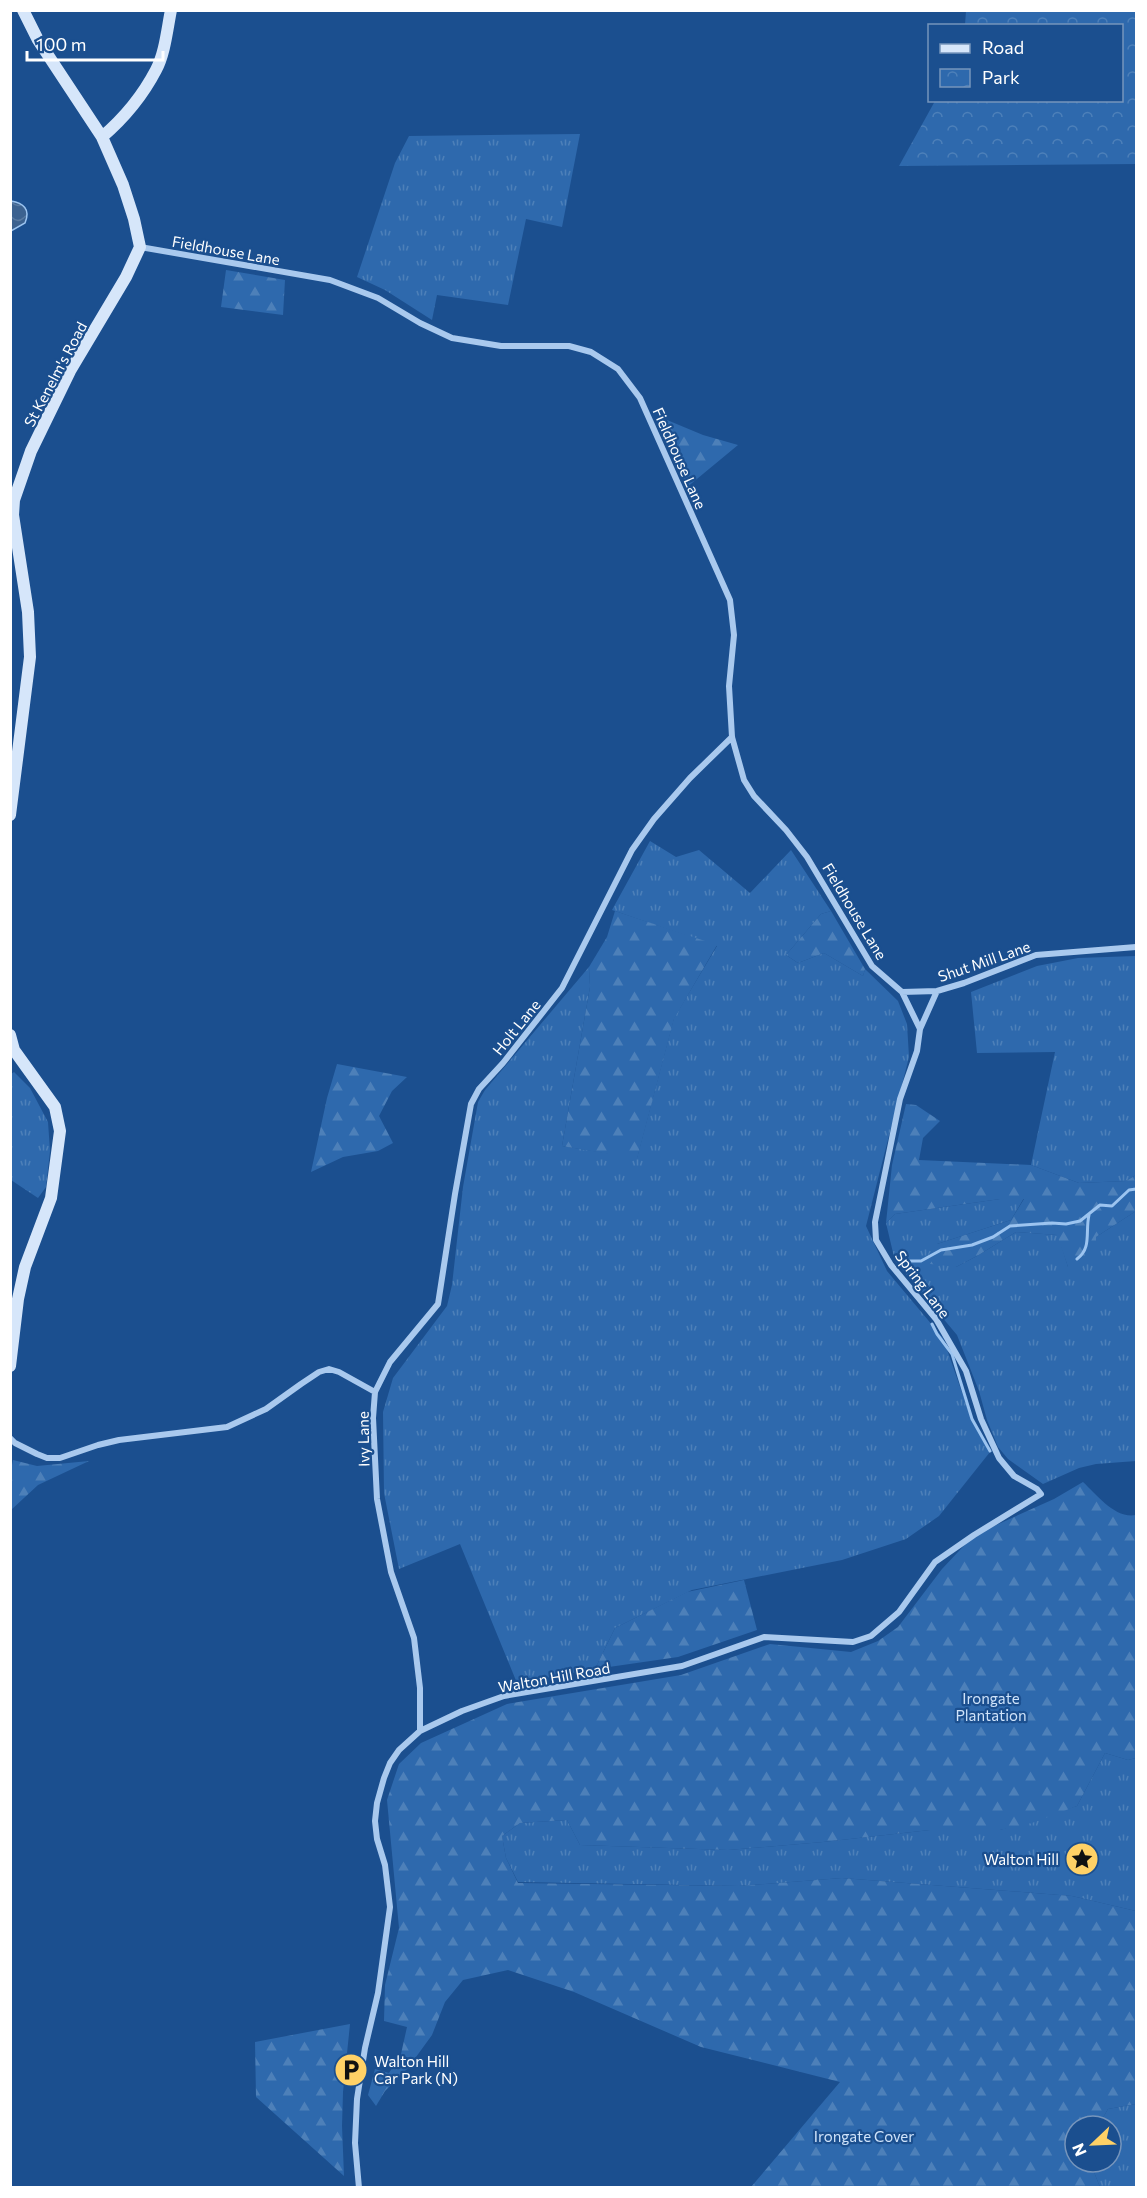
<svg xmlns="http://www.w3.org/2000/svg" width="1147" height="2198" viewBox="0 0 1147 2198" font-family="Commissioner,sans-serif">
<defs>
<pattern id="grass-tufts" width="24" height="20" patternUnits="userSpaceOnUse" patternTransform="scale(1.5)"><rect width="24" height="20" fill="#2e69ad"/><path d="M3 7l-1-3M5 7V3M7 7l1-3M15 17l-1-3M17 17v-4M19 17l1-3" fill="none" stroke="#4d80b9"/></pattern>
<pattern id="forest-firs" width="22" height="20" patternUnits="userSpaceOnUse" patternTransform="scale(1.5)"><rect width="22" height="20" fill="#2e69ad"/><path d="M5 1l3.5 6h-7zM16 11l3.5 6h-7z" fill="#4d80b9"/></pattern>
<pattern id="park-crowns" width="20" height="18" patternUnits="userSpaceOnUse" patternTransform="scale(1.5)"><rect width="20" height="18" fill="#2e69ad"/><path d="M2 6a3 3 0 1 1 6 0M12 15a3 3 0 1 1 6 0" fill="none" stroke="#4d80b9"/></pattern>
<pattern id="water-waves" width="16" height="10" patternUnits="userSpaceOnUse" patternTransform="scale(1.5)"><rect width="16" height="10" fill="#3c6290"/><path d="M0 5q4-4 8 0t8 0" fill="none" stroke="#597aa1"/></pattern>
</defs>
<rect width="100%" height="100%" fill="#1b4f8f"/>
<path fill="url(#grass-tufts)" d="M580,134l-18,93 -36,-8 -18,86 -71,-10 -5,25 -47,-30 -28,-13 38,-114 14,-27z
M650,841l26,16 23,-7 51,43 41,-43 40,61 -10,3 -35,41 12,8 26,-10 39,23 2,-7 33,32 9,23 2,33 -43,169 21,45 56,67 29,83 18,31 -51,64 -33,23 -64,21 -150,30 -77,38 -20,41 -78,14 -57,-139 -61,25 -15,-76 -1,-81 10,-34 54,-72 5,-21 11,-98 15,-85 7,-12 104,-123 1,20 -28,159 75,12 37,-140 43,-72 -105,-36z
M1136,956v219l-10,6 -47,2 -48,-18 24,-113 -78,1 -6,-61 66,-26 41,-8z
M14,1072l16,16 18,34 2,29 -4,36 -8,11 -27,-18 -1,-105z
M1024,1198l-13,22 -74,24 19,23 21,-11 39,-24 42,3 10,32 28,-30 40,-26v250l-40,3 -17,4 -36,16 -35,-25 -10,-12 -11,-27 -8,-29 -22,-56 -62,-74 -9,-38 9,-9 105,-15z
M1105,1753l23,7 8,-2v153l-64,-15 -230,-18 -103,8 -221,-4 -12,-24 -4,-22 18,-13 47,-3 13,25 148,5 95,-8 107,-12h70l77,-24z
M1136,2104v83h-36l-10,-25h21v-36h-13l10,-17z"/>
<path fill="url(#forest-firs)" d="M226,270l59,10 -2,35 -62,-8z
M667,420l36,15 35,10 -52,43z
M615,911l102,34 -43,74 -37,140 -75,-13 28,-159 -1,-20 18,-30z
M831,911l34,58 -2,7 -39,-23 -26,10 -12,-8 35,-41z
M337,1064l70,13 -15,14 -13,25 14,27 -15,8 -35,6 -32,15 16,-74z
M906,1104l10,1 24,16 -17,17 -4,22 112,5 48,18 47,-2 10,-6v36l-40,26v8l-17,27 -11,-5 -11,-32 -41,-3 -39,24 -21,11 -34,-4 15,-19 74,-24 13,-21h-24l-105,15 -9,9 6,-58z
M13,1460l24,6 52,-5 -51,24 -27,25v-40z
M1083,1482c14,13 32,37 53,33v243l-8,2 -23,-7 -28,53 -45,17 -32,7h-70l-107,12 -95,8 -148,-5 -13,-25 -47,3 -18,13 4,22 12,25 221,3 103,-8 230,18 64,15v193l-28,5 -10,17h-23v36h15l10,25h-349l89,-105 -139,-35 -127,-55 -66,-22 -45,10 -18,22 -13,33 -24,33 -23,23 -9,15 -8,-11 7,-26 14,4 12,-19 6,-27 -23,-6 1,-36 14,-57 -12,-128 12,-36 22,-21 86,-39 174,-29 89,-31 81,8 27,-11 20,-14 44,-58 32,-34 80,-36z
M744,1580l13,50 -79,27 -83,12 20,-41 72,-36z
M350,2024l-7,68 -1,34 2,50 -88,-79 -1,-55z"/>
<path fill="url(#park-crowns)" d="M966,11h170v153l-237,2 36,-65 187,-1v-74l-157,-1z"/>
<path fill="url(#water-waves)" stroke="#9cc4f0" stroke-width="1.5" d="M11,201c12,2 20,8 14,22l-14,8z"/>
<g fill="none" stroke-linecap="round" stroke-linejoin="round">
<path stroke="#9cc4f0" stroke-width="3" d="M1077,1259c15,-11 8,-27 12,-44
M906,1265l4,-4h11l20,-11 31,-5 21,-8 17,-11 42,-3 14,1 14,-3 20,-16 12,1 17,-16 7,-1
M932,1324l5,10 15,20 20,65 18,32"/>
<path stroke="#a9c9ee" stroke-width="6" d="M140,247l190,33 48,18 42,25 32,15 49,8h68l22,6 27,17 22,29 90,202 4,35 -5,51 3,51 12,43 10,16 32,34 21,27 65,109 30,26 35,-1 27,-8 72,-28 100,-8
M920,1029l17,-38
M10,1438l5,5 22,11 10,4h13l38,-13 21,-5 108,-13 39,-18 35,-25 18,-12 10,-3 10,3 36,20
M420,1731v-43l-6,-50 -23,-66 -14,-73 -4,-81 2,-26 15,-30 48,-58 17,-110 16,-90 8,-15 24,-26 59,-75 70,-138 22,-31 36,-41 42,-41
M359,2188l-4,-45 2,-44 8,-51 13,-55 12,-86 -5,-42 -8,-26 -2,-18 2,-18 7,-25 6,-15 9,-13 21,-19 42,-20 42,-15 178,-30 82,-29 89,5 18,-6 28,-24 36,-50 39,-27 67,-41 -4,-5 -23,-13 -15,-18 -18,-39 -15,-48 -30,-52 -45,-54 -15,-25 -1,-18 25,-123 17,-48 3,-22 -18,-37"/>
<path stroke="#d6e6fa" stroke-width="12" d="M102,137c21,-18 41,-42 54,-67 9,-17 11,-40 15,-60
M10,815l20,-158 -2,-45 -15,-97 1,-15 17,-49 39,-80 56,-94 14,-30 -6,-28 -11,-34 -21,-48 -64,-97 -15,-30
M10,1035l4,15 41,57 5,24 -9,67 -26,69 -7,32 -8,67"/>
</g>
<defs>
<g id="sight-disc" transform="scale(1.725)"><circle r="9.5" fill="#ffd166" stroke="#1b4f8f"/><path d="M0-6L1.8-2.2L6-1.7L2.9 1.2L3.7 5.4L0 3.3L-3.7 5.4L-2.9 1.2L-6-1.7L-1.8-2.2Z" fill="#111"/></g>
<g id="parking-disc" transform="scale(1.725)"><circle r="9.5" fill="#ffd166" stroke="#1b4f8f"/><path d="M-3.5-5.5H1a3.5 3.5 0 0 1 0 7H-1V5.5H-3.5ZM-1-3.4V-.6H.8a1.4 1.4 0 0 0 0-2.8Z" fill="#111"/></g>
</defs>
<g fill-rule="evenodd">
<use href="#sight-disc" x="1082" y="1859"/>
<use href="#parking-disc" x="351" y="2070"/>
</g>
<g text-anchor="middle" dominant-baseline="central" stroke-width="4.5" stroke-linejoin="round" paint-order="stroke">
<g font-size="15" fill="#fff" stroke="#1b4f8f">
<text transform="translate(226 250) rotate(10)">Fieldhouse Lane</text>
<text transform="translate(55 374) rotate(-62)">St Kenelm's Road</text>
<text transform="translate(680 458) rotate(66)">Fieldhouse Lane</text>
<text transform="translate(855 911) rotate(59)">Fieldhouse Lane</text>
<text transform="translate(984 961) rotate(-19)">Shut Mill Lane</text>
<text transform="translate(516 1027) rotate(-51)">Holt Lane</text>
<text transform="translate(923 1284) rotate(53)">Spring Lane</text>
<text transform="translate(363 1439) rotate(-91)">Ivy Lane</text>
<text transform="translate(554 1677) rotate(-10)">Walton Hill Road</text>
</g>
<g font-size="15" fill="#cfe3fa" stroke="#1b4f8f">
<text x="991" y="1698">Irongate<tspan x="991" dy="17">Plantation</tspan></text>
<text x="864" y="2136">Irongate Cover</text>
</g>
<g font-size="15" fill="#fff" stroke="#1b4f8f" text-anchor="end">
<text x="1059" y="1859">Walton Hill</text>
<text x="374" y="2061" text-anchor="start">Walton Hill<tspan x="374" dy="17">Car Park (N)</tspan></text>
</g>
</g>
<rect width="1147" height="2198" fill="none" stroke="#ffffff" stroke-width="24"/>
<rect x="928" y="24" width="195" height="78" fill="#1b4f8f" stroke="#7695bc" stroke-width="1.5"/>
<rect x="940" y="44" width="30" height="9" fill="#d6e6fa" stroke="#7695bc" stroke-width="1.5"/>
<text x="982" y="54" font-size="18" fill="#ffffff">Road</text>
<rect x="940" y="69" width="30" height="18" fill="url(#park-crowns)" stroke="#7695bc" stroke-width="1.5"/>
<text x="982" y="84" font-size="18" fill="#ffffff">Park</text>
<g transform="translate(1093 2144) rotate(247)"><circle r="28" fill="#1b4f8f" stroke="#7695bc" stroke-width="1.5"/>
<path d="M0-4.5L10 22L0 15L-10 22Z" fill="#ffd166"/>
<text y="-9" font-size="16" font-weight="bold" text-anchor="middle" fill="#ffffff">N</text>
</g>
<path d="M27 51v9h136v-9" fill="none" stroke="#ffffff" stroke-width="3"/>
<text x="36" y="51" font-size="18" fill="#ffffff" stroke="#1b4f8f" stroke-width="4.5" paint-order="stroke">100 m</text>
</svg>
